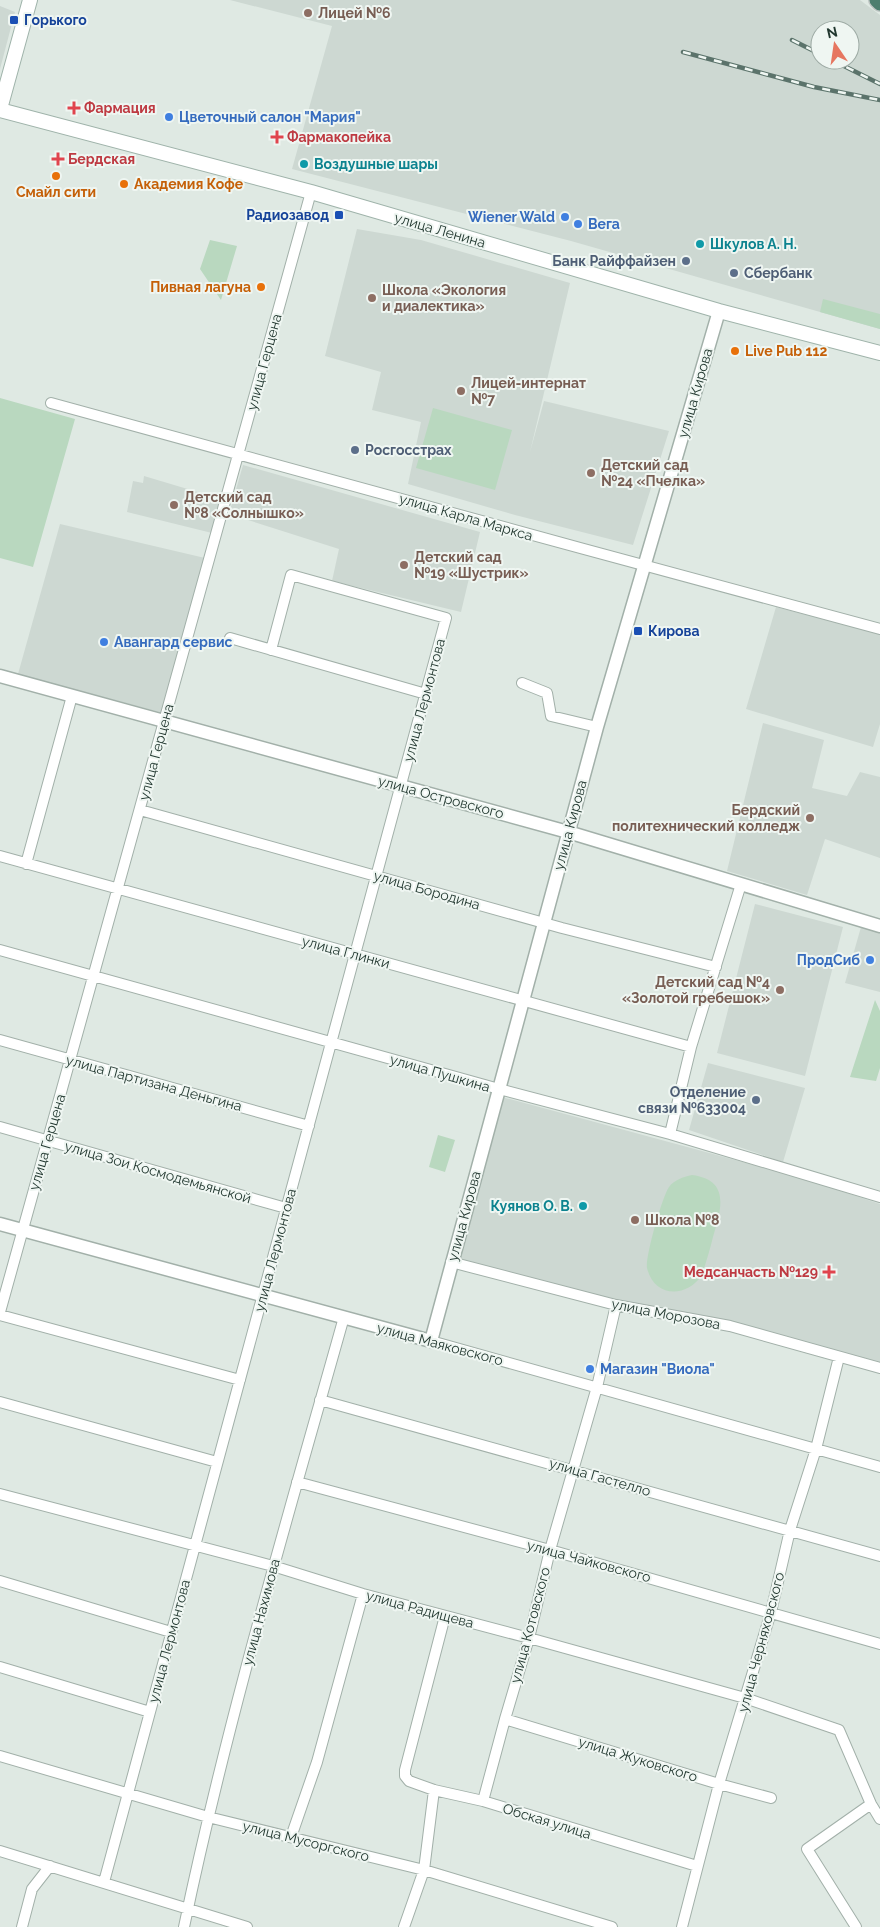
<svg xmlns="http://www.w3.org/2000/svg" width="880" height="1927" viewBox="0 0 880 1927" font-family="Raleway,sans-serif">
<rect width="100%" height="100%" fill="#dfe9e3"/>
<path fill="#cdd8d2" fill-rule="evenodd" d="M230,0h630l20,15v314l-309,-88 -279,-72 40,-143zM820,30h30v30h-30z
M0,6l15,6 -15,57z
M357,229l64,11 149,43 -40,169 14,-51 125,30 -36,114 -118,-30 -107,-31 13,-62 -49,-12 9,-38 -56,-16z
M243,465l237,67 -19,80 -129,-31 7,-32 -110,-35z
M144,476l77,23 -9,34 -85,-21 6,-31 10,2z
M60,524l145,34 -42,155 -145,-39z
M776,607l104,27v90l-7,23 -127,-38z
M763,723l61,17 -12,48 35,8 13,-24 20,5v81l-55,-19 -18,56 -80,-24z
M755,904l88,23 -38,149 -88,-23z
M861,927l19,6v59l-35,-9z
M708,1063l97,25 -22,74 -94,-32z
M502,1097l300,81 78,26v166l-348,-90 -74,-22z"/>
<path fill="#b9d8bf" d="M210,240l27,6 -16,54 -21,-31z
M823,299l57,15v15l-60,-17z
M0,398l75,21 -42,148 -33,-9z
M433,408l79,22 -17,60 -79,-22z
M875,1000l5,11v57l-4,13 -26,-4z
M438,1135l17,5 -10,32 -16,-5z
M692,1175c39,5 29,35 21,62 -3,13 -7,25 -11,38 -15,23 -48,23 -55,-7 -2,-10 15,-71 22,-81 5,-7 14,-10 23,-12z"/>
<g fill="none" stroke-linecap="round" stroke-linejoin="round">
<g stroke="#a2b0a9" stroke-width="12">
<path id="minor" d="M51,403c277,74 552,153 829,226
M230,638l196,56
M522,683l25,10 4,23 46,11
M140,810l422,118 154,39
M0,856l691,191
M26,864l46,-168
M0,950l499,139 171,45 210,63
M0,1040l309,86
M0,1127l286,81
M670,1134l21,-87 50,-163
M451,1262l165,43 114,21 150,42
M0,1312l311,-1120
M0,1315l240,65
M431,1341l449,126
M320,1400l560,156
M0,1402l217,60
M297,1482l253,68 330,94
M0,1494l273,72 90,28 166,44 216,60 94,32 32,74 9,15
M0,1581l171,51
M445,1616l-40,154v6l4,5 25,9 49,11 214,65
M0,1667l150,45
M505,1719l214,65 52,14
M0,1756l208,61 216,53 188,57
M483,1801l22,-82 24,-81 21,-88 47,-163 19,-82
M291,1837l26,-75 46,-168
M0,1851l247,76
M104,1882l342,-1264 -155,-43 -20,75
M22,1927l10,-38 18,-23
M184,1927c43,-206 103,-407 160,-610
M404,1927l20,-57 10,-80
M682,1927l37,-143 52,-172 19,-82 26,-81 23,-92
M856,1927l-49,-78 64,-45"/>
</g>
<g stroke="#a2b0a9" stroke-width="15">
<path id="tertiary" d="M0,676l568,156 312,94
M0,1224l431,117 166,-614 122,-416"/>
</g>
<g stroke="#9fb3aa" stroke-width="16">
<path id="secondary" d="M0,109l30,-109
M0,110l311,82 408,119 161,42"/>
</g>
<g stroke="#bcc3c1" stroke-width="18">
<path id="trunk" d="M877,0l3,3"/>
</g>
<use href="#minor" stroke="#fff" stroke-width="10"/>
<use href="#tertiary" stroke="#fff" stroke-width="12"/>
<use href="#secondary" stroke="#fff" stroke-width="14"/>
<use href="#trunk" stroke="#4c7e6e" stroke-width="15"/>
<g stroke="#5b736b" stroke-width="4.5">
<path id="rail" d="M792,40l28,14
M683,52l131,35 66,13
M832,60l48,24"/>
</g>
<use href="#rail" stroke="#eff6f2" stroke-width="2.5" stroke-dasharray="8" stroke-linecap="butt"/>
</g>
<g fill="#8d6e63" stroke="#eff6f2" stroke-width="2">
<circle cx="308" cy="13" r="5"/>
<circle cx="372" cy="298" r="5"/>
<circle cx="461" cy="391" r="5"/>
<circle cx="591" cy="473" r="5"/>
<circle cx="174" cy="505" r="5"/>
<circle cx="404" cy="565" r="5"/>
<circle cx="810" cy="818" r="5"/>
<circle cx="780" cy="990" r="5"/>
<circle cx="635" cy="1220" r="5"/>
</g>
<g fill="#1a4fb4" stroke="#eff6f2" stroke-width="2">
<rect x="9" y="15" width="10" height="10" rx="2.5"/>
<rect x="334" y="210" width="10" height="10" rx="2.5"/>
<rect x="633" y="626" width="10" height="10" rx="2.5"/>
</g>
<g fill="#e0444e" stroke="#eff6f2" stroke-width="2">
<path d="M71.5 100.5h5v5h5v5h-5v5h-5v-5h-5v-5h5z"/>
<path d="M274.5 129.5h5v5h5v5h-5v5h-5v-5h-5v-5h5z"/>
<path d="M55.5 151.5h5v5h5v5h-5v5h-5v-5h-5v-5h5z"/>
<path d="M826.5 1264.5h5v5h5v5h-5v5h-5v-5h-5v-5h5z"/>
</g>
<g fill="#3f7fe0" stroke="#eff6f2" stroke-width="2">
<circle cx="169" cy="117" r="5"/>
<circle cx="565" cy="217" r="5"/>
<circle cx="578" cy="224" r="5"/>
<circle cx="104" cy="642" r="5"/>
<circle cx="870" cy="960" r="5"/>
<circle cx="590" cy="1369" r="5"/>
</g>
<g fill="#0f9aa8" stroke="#eff6f2" stroke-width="2">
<circle cx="304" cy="164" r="5"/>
<circle cx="700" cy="244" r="5"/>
<circle cx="583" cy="1206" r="5"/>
</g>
<g fill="#e8710a" stroke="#eff6f2" stroke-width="2">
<circle cx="56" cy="176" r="5"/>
<circle cx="124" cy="184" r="5"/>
<circle cx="261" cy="287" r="5"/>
<circle cx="735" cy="351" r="5"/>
</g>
<g fill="#5c6f8a" stroke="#eff6f2" stroke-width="2">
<circle cx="686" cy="261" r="5"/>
<circle cx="734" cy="273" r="5"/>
<circle cx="355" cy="450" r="5"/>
<circle cx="756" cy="1100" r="5"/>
</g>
<g text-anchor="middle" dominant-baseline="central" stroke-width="4" stroke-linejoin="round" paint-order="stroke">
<g font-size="14" font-weight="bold" fill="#785e54" stroke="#eff6f2" text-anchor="start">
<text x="318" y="13">Лицей №6</text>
<text x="382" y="290">Школа «Экология<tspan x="382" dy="16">и диалектика»</tspan></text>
<text x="471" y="383">Лицей-интернат<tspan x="471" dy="16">№7</tspan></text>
<text x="601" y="465">Детский сад<tspan x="601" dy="16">№24 «Пчелка»</tspan></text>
<text x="184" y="497">Детский сад<tspan x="184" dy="16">№8 «Солнышко»</tspan></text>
<text x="414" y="557">Детский сад<tspan x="414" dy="16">№19 «Шустрик»</tspan></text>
<text x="800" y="810" text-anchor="end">Бердский<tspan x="800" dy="16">политехнический колледж</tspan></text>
<text x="770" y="982" text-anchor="end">Детский сад №4<tspan x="770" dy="16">«Золотой гребешок»</tspan></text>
<text x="645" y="1220">Школа №8</text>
</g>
<g font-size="14" font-weight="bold" fill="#164399" stroke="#eff6f2" text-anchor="start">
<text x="24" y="20">Горького</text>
<text x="329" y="215" text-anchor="end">Радиозавод</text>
<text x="648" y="631">Кирова</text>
</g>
<g font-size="14" font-weight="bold" fill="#be3a42" stroke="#eff6f2" text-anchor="start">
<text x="84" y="108">Фармация</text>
<text x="287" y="137">Фармакопейка</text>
<text x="68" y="159">Бердская</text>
<text x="818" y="1272" text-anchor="end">Медсанчасть №129</text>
</g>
<g font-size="14" font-weight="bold" fill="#366cbe" stroke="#eff6f2" text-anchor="start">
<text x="179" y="117">Цветочный салон "Мария"</text>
<text x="555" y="217" text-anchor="end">Wiener Wald</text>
<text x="588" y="224">Вега</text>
<text x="114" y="642">Авангард сервис</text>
<text x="860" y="960" text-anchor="end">ПродСиб</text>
<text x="600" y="1369">Магазин "Виола"</text>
</g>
<g font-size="14" font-weight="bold" fill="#0d838f" stroke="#eff6f2" text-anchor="start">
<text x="314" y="164">Воздушные шары</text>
<text x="710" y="244">Шкулов А. Н.</text>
<text x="573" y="1206" text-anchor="end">Куянов О. В.</text>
</g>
<g font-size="14" font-weight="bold" fill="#c56008" stroke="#eff6f2" text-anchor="start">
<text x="134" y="184">Академия Кофе</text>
<text x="56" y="192" text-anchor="middle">Смайл сити</text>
<text x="251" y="287" text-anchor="end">Пивная лагуна</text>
<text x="745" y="351">Live Pub 112</text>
</g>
<g font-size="14" fill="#21372f" stroke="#eff6f2">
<text transform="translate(440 230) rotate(16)">улица Ленина</text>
<text transform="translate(264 362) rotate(-75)">улица Герцена</text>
<text transform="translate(695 393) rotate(-74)">улица Кирова</text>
<text transform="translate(466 517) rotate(16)">улица Карла Маркса</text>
<text transform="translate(424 700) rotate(-75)">улица Лермонтова</text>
<text transform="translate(156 752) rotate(-75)">улица Герцена</text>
<text transform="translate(441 797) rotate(15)">улица Островского</text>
<text transform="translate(570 825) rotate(-75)">улица Кирова</text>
<text transform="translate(427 890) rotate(16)">улица Бородина</text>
<text transform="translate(346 952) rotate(15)">улица Глинки</text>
<text transform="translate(440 1073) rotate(16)">улица Пушкина</text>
<text transform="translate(154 1083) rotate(15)">улица Партизана Деньгина</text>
<text transform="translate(47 1142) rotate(-74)">улица Герцена</text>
<text transform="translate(158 1172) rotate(16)">улица Зои Космодемьянской</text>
<text transform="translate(464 1216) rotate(-75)">улица Кирова</text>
<text transform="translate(275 1250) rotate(-75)">улица Лермонтова</text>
<text transform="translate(666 1314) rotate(11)">улица Морозова</text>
<text transform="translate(440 1344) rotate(15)">улица Маяковского</text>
<text transform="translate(600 1477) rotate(16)">улица Гастелло</text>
<text transform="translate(589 1561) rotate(15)">улица Чайковского</text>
<text transform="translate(420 1609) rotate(15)">улица Радищева</text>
<text transform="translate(261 1612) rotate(-75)">улица Нахимова</text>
<text transform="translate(530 1625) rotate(-75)">улица Котовского</text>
<text transform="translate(169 1641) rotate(-75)">улица Лермонтова</text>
<text transform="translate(761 1642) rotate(-75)">улица Черняховского</text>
<text transform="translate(638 1759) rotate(17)">улица Жуковского</text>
<text transform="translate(547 1821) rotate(17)">Обская улица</text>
<text transform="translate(306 1841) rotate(14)">улица Мусоргского</text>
</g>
<g font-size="14" font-weight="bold" fill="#4e5e75" stroke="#eff6f2" text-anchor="end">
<text x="676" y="261">Банк Райффайзен</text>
<text x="744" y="273" text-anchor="start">Сбербанк</text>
<text x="365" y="450" text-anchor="start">Росгосстрах</text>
<text x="746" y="1092">Отделение<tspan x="746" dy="16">связи №633004</tspan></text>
</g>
</g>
<g transform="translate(835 45) rotate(347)"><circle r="24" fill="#eff6f2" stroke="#9daaa4"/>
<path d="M0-4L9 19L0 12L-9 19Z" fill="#e67660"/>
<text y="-8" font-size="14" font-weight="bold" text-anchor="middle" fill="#21372f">N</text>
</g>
</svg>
